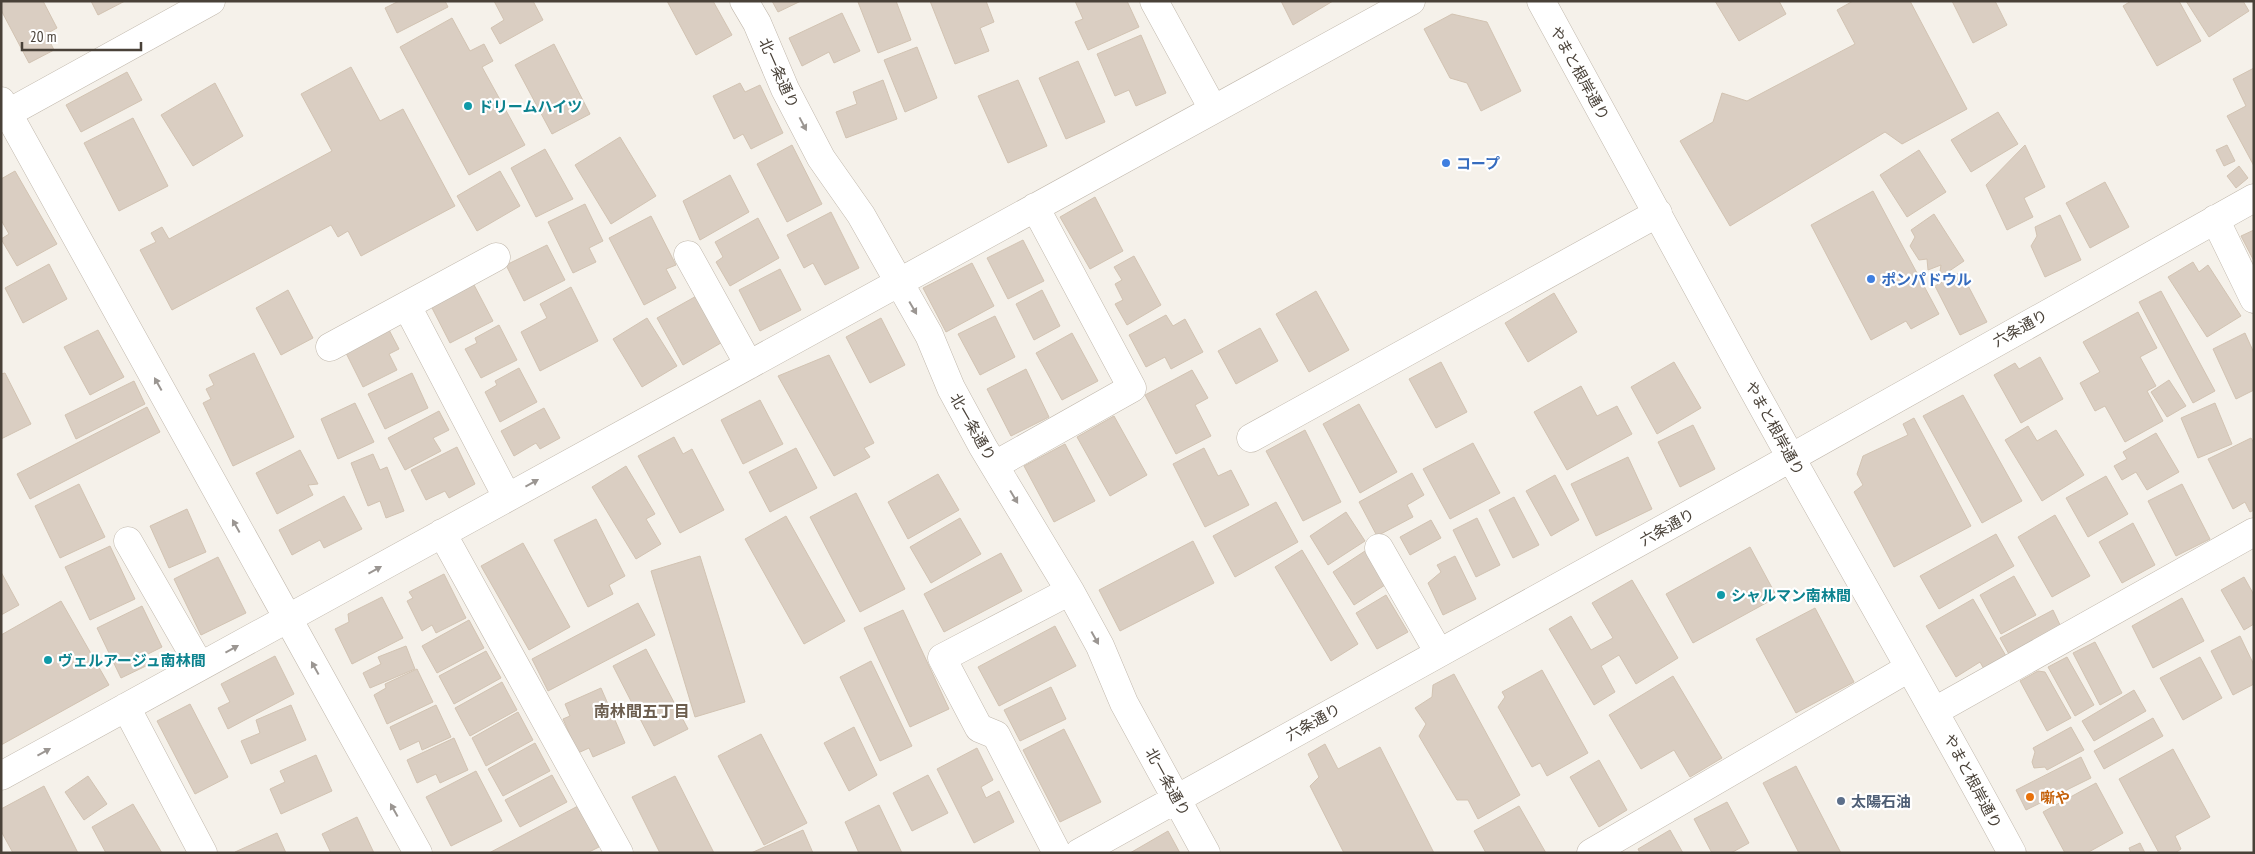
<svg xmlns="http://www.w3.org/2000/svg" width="2255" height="854" viewBox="0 0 2255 854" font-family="'PT Sans Narrow','Noto Sans JP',sans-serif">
<rect width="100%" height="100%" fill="#f5f1ea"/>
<path fill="#dacec2" stroke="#d2c3b2" d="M1,1h42l14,27 -11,6 8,16 -25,13 -28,-53z
M91,1h34l-27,14z
M399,1h46l3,6 -51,26 -12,-25z
M494,1h39l10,19 -43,24 -9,-16 13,-8z
M667,1h46l19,34 -36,20z
M772,1h29l-23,11z
M861,1h35l15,39 -33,13 -20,-51z
M930,1h56l8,21 -14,6 9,23 -34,13z
M1075,1h52l12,26 -51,23 -13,-28 8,-3z
M1281,1h52l-40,24z
M1715,1h64l7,13 -47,27z
M1853,1h57l57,108 -65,35 -17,-12 -155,94 -50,-85 33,-19 9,-29 25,8 108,-57 -18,-34z
M1952,1h43l12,24 -34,18z
M2131,1h48l22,40 -44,25 -34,-60z
M2186,1h57l6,10 -40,26z
M842,13l18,38 -26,12 -5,-11 -27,14 -13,-28z
M1452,14l35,8 34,69 -40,20 -14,-28 -17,-5 -26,-49z
M452,18l18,33 14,-7 9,17 -11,6 43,78 -56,30 -69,-128z
M1141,35l25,58 -30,13 -7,-16 -14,6 -18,-42z
M554,44l36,70 -38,20 -37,-69z
M917,47l20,51 -32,14 -21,-52z
M1078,61l27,61 -39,17 -27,-61z
M351,67l29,54 23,-12 52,97 -94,50 -13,-25 -10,6 -7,-12 -159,85 -32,-60 16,-8 -5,-9 11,-6 7,12 163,-88 -31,-57z
M2254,68v98l-27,-50 19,-10 -13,-27z
M127,72l15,28 -61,32 -15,-27z
M883,80l14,39 -51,19 -10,-26 21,-8 -4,-12z
M1018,80l29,66 -39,17 -30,-67z
M215,83l28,53 -50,30 -32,-51z
M740,83l5,9 15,-7 23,48 -32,16 -8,-15 -9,5 -21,-43z
M1998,112l20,32 -47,28 -20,-32z
M133,118l35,68 -49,25 -35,-68z
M620,137l36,59 -45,28 -36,-59z
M792,145l30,59 -35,18 -30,-58z
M2025,145l20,42 -21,11 9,19 -26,13 -21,-45z
M2227,145l8,16 -11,5 -8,-16z
M545,149l28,50 -37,18 -25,-49z
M1919,150l27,42 -39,25 -27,-42z
M2239,166l9,12 -12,10 -9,-12z
M15,171l42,73 -40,22 -16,-27 8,-5 -8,-14v-41z
M500,171l20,35 -43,25 -20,-35z
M730,175l19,37 -49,28 -17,-39z
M2105,182l24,45 -39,21 -24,-45z
M1873,191l66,123 -28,15 -5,-8 -35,19 -60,-115z
M1095,197l28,54 -33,18 -30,-52z
M585,204l18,37 -14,7 7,14 -23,11 -25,-51z
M831,212l28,56 -34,17 -12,-22 -9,5 -17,-33z
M1934,214l30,47 -25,17 2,-13 -13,5 -1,-11 -8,1 -9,-14 5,-9 -4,-7z
M2060,215l21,45 -36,17 -14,-31 6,-10 -2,-9z
M651,216l25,49 -10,4 10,19 -32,17 -35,-67z
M758,218l21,40 -49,28 -14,-24 7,-5 -8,-15z
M2254,230v31l-13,-25z
M1023,240l21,41 -36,18 -21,-41z
M547,245l18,35 -41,21 -18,-36z
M1134,256l27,49 -34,20 -12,-21 8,-4 -8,-16 7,-4 -8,-13z
M2193,262l6,10 9,-7 33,51 -34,21 -39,-60z
M972,263l22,43 -48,26 -23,-44z
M49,264l18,35 -44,24 -18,-35z
M780,269l21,41 -41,21 -21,-41z
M1961,272l26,50 -27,13 -25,-49z
M473,283l20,38 -43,22 -19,-37z
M571,287l27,54 -58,30 -19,-39 26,-14 -7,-14z
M288,290l25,48 -32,17 -25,-47z
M1042,290l18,36 -26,14 -18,-36z
M1316,291l33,59 -40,22 -33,-58z
M2161,291l54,100 -22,12 -54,-101z
M1554,293l23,39 -49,30 -23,-39z
M700,294l26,46 -43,25 -26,-47z
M2138,312l19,36 -17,9 16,29 -9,5 16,30 -38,21 -20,-36 -10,5 -15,-28 20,-11 -17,-30z
M1166,315l7,11 12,-7 18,33 -32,17 -6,-12 -19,10 -17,-32z
M995,316l20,41 -35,18 -22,-41z
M647,318l30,48 -35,21 -29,-48z
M881,318l24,47 -35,18 -24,-46z
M499,325l18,35 -36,18 -16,-29 12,-6 -2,-5z
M388,328l11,21 -10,5 8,16 -34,17 -18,-36z
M1260,328l18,33 -42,23 -18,-33z
M98,330l26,47 -34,18 -26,-48z
M1072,333l26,48 -36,19 -26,-47z
M2245,333l9,20v37l-18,9 -23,-50z
M254,353l40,84 -61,29 -30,-63 8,-4 -5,-10 8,-4 -5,-10z
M829,355l45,88 -10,5 6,9 -36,19 -56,-100z
M2040,357l23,42 -42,24 -27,-48 21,-12 4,6z
M1441,362l26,50 -31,16 -27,-49z
M1674,362l27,46 -44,26 -26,-47z
M519,368l18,34 -37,20 -15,-30 12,-7 -2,-4z
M1026,369l23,48 -38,19 -24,-47z
M1192,370l16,28 -13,7 16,31 -35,18 -31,-59z
M5,373l26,51 -30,15v-65z
M412,373l16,35 -43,21 -17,-35z
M2169,380l17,26 -19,11 -16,-25z
M134,381l11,23 -69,35 -11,-24z
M1581,386l16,30 20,-10 15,28 -65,36 -33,-58z
M1963,395l59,106 -40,22 -59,-107z
M760,400l23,44 -40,20 -22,-44z
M355,403l19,39 -36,17 -17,-40z
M2215,403l17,41 -34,14 -17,-40z
M1359,404l38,68 -37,21 -37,-69z
M147,407l13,25 -130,67 -13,-25z
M544,408l16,30 -20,11 -4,-6 -22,13 -13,-25z
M439,411l10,19 -16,8 8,13 -36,19 -17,-32z
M1114,416l33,59 -37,21 -33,-59z
M1914,418l57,108 -77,41 -40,-75 9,-7 -6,-11 6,-18 45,-21 -5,-11z
M1693,425l22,44 -35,18 -22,-45z
M2028,426l9,15 19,-11 28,45 -42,26 -37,-61z
M1305,430l36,72 -38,19 -37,-70z
M2156,433l23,39 -32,18 -11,-18 -14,8 -8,-14 13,-7 -4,-7z
M674,437l9,17 9,-5 32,61 -44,23 -42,-77z
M2251,438l3,5v67l-4,2 -5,-10 -12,7 -25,-50z
M1473,443l27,50 -50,26 -27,-50z
M1065,444l30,57 -41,21 -30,-56z
M457,447l18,37 -26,14 -4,-7 -19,9 -15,-30z
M796,448l21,40 -47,24 -21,-40z
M1204,448l14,28 13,-6 18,35 -44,22 -32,-63z
M300,450l18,34 -10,1 5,10 -36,19 -21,-41z
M373,454l7,16 7,-3 17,44 -18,7 -6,-17 -12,5 -17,-43z
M1628,457l24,52 -56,27 -25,-52z
M626,466l29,48 -9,5 15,25 -25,15 -44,-72z
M1412,473l12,22 -17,10 6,12 -36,19 -18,-34z
M938,474l21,36 -51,29 -20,-37z
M1555,475l24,45 -28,16 -25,-45z
M2106,476l22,38 -40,23 -22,-39z
M79,484l26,53 -45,21 -25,-52z
M2182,484l28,55 -34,17 -28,-55z
M856,493l49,96 -45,23 -50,-95z
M344,496l18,33 -38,19 -4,-8 -28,15 -13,-25z
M1514,497l25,48 -26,13 -24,-48z
M1276,502l22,40 -63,35 -22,-41z
M187,509l19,43 -37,16 -19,-42z
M1346,512l19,29 -37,24 -18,-29z
M2055,515l35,61 -38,21 -34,-60z
M786,516l59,105 -41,23 -59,-105z
M960,518l21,36 -50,29 -21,-36z
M1477,518l23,47 -24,12 -23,-47z
M596,519l29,57 -16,9 4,9 -25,13 -34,-67z
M1431,520l10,18 -31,17 -10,-18z
M2133,523l22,42 -33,18 -23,-41z
M1996,534l18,32 -75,43 -19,-33z
M1193,541l21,42 -94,48 -21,-41z
M523,543l47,84 -41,23 -48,-84z
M110,546l25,53 -45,21 -25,-53z
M1750,547l27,50 -84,46 -27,-49z
M1302,550l56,94 -27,17 -56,-94z
M1365,551l20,34 -31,20 -21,-33z
M1001,553l21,38 -78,41 -20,-38z
M700,556l45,146 -50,15 -44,-146z
M1455,556l21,43 -33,16 -15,-32 13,-11 -4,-7z
M218,557l28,56 -45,22 -27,-56z
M1,572l18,33 -18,10z
M444,574l22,44 -30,15 -4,-8 -10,6 -15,-30 6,-3 -4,-6z
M2014,576l22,39 -35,19 -21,-39z
M2244,577l10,18v29l-10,6 -23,-40z
M1632,580l46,78 -42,26 -17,-29 -18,11 14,26 -21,13 -45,-76 22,-13 20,34 22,-12 -21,-35z
M1386,595l22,37 -31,17 -21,-36z
M382,597l21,41 -51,26 -17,-35 14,-7 -1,-8z
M2182,598l22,43 -51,27 -21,-42z
M1973,599l33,57 -22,13 -4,-7 -24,15 -30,-51z
M61,601l48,84 -108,60v-110z
M638,603l17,32 -107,56 -16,-32z
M142,606l20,41 -18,9 4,9 -27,13 -24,-50z
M1815,608l39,74 -58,31 -40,-74z
M903,610l46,99 -39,18 -46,-99z
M2053,610l9,19 -52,27 -10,-18z
M469,620l15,28 -47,25 -15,-27z
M1055,626l21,40 -77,40 -21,-39z
M2240,636l14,29v19l-21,11 -22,-44z
M2095,642l27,51 -22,12 -27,-52z
M406,646l9,23 -45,19 -7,-15 18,-9 -3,-7z
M646,649l42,80 -34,17 -41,-80z
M486,651l15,27 -47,26 -15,-28z
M275,656l19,38 -66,35 -10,-21 12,-6 -9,-18z
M2067,657l27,48 -19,11 -27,-49z
M2200,657l22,41 -39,22 -23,-42z
M871,661l41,85 -32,15 -40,-84z
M417,669l16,33 -46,22 -13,-29 12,-7 -1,-4z
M1542,670l46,83 -41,23 -7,-13 -8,4 -34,-60 7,-10 -3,-5z
M2038,671l7,1 26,46 -24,13 -27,-50z
M1454,674l66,121 -42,24 -10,-19h-11l-38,-64 7,-12 -11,-16 17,-11 1,-12z
M1673,676l49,82 -32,19 -16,-27 -33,19 -32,-54z
M502,682l15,28 -47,26 -15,-28z
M1051,687l15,32 -46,22 -16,-31z
M601,688l24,55 -32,14 -4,-9 -11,5 -15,-34 7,-3 -5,-12z
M2134,690l12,21 -52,30 -12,-20z
M190,704l38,73 -33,17 -38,-73z
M291,705l15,35 -55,24 -10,-23 19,-8 -4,-13z
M436,705l15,32 -29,13 -3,-9 -19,9 -10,-23z
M518,712l15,28 -47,26 -14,-28z
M2153,718l10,18 -59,33 -10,-18z
M854,727l23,48 -28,16 -25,-48z
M2071,727l13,23 -37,20 -2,-3 -11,1 -2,-6 3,-10 -2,-4z
M1064,729l37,73 -41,20 -37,-72z
M761,734l46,89 -43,22 -46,-89z
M454,738l14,32 -28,13 -4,-9 -19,9 -10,-23z
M535,743l15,28 -47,25 -15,-27z
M1325,744l13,25 42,-22 54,106h-90l-34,-67 9,-9 -11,-23z
M977,748l16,32 -12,7 5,11 13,-7 15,31 -40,21 -37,-74z
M2173,749l37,68 -35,19 6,13 -6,4h-16l-40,-74z
M316,755l16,36 -51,23 -11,-25 15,-7 -5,-11z
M2081,757l10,21 -65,32 -10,-20z
M1599,760l28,50 -28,17 -29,-50z
M1796,766l45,87h-42l-36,-70z
M476,771l26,50 -51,25 -25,-49z
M552,775l15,27 -47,25 -15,-27z
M928,775l20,38 -36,18 -19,-38z
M88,776l19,28 -23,16 -19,-28z
M675,776l39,77h-54l-28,-56z
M2096,783l27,50 -36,20h-22l-22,-41z
M44,786l34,67h-65l-12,-22v-22z
M1727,802l22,41 -18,10h-19l-18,-34z
M133,804l29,49h-56l-14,-26z
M879,805l23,48h-43l-14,-31z
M578,806l21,41 -12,6h-98z
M1519,806l27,47h-60l-12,-22z
M357,817l17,36h-43l-9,-19z
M803,830l10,23h-62z
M1670,830l13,23h-43l-2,-4z
M1168,831l12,22h-50z
M277,833l9,20h-51v-1z
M2140,843l5,10h-14l-2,-5z"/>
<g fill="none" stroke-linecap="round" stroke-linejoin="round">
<g stroke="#c1b8ac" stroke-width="29">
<path id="minor" d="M744,1l13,22 28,66 36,69 40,57 68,120 22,53 32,59 87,144 30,55 24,57 82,150
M1154,1l59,108
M1541,1c83,152 165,304 249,455 74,132 150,263 222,397
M1,101l417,752
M1,117l210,-116
M2215,219l39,80
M688,255l61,110
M407,306l100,191
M330,347l166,-90
M1251,438l407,-225
M995,465l137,-77 -97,-181
M442,533l177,320
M128,541l72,125
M1379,548l60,105
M126,707l77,146
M1935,711l319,-179
M1,776l1410,-775
M1057,853l-61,-118 -17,-7 -37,-70 128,-67
M1079,853l683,-379 492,-276
M1591,853l318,-185"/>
</g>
<use href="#minor" stroke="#fff" stroke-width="28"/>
</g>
<defs><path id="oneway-solid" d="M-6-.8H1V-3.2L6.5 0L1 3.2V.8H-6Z" transform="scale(1.25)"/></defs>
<g fill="#9b9692">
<use href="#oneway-solid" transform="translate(803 124) rotate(62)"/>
<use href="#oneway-solid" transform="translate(913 308) rotate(60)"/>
<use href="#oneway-solid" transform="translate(158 384) rotate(-119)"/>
<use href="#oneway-solid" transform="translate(532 483) rotate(-29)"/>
<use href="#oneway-solid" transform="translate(1014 497) rotate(59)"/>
<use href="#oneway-solid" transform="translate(236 526) rotate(-119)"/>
<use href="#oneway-solid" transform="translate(375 570) rotate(-29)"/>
<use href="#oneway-solid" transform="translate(1095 638) rotate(61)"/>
<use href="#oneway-solid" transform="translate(232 649) rotate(-29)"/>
<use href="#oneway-solid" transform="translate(315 668) rotate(-119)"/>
<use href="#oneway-solid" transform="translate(44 752) rotate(-29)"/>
<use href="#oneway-solid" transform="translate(394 810) rotate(-119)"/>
</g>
<g fill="#0f9aa8" stroke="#fff" stroke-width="2">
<circle cx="468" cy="106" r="5"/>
<circle cx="1721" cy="595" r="5"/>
<circle cx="48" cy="660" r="5"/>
</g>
<g fill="#3f7fe0" stroke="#fff" stroke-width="2">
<circle cx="1446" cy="163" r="5"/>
<circle cx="1871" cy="279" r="5"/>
</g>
<circle fill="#e8710a" stroke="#fff" stroke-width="2" cx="2030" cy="797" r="5"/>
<circle fill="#5c6f8a" stroke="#fff" stroke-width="2" cx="1841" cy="801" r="5"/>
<g text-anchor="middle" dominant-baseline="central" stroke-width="4.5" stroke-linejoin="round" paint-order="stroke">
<g font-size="15" fill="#494138" stroke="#fff">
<text transform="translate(779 73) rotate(66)">北一条通り</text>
<text transform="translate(1580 73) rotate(61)">やまと根岸通り</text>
<text transform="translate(2020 328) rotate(-29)">六条通り</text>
<text transform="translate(973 427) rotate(60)">北一条通り</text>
<text transform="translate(1775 428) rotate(61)">やまと根岸通り</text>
<text transform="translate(1667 527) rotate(-29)">六条通り</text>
<text transform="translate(1313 722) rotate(-29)">六条通り</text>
<text transform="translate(1973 781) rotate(62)">やまと根岸通り</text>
<text transform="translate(1168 782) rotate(61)">北一条通り</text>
</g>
<g font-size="15" font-weight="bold" fill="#0d838f" stroke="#fff" text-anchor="start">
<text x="478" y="106">ドリームハイツ</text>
<text x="1731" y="595">シャルマン南林間</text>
<text x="58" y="660">ヴェルアージュ南林間</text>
</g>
<g font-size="15" font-weight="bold" fill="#366cbe" stroke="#fff" text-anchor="start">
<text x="1456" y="163">コープ</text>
<text x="1881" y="279">ポンパドウル</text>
</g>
<g font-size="15" font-weight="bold" fill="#c56008" stroke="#fff" text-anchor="start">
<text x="2040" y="797">噺や</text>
</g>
<g font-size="15" font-weight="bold" fill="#4e5e75" stroke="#fff" text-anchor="start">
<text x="1851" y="801">太陽石油</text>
</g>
<g font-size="16" font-weight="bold" fill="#6c5e4f" stroke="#fff">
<text x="642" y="711">南林間五丁目</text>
</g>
</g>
<rect width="2255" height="854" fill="none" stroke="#494138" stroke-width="5"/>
<path d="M22 42v8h119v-8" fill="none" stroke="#494138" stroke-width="2.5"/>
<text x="30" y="42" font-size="15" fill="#494138" stroke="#ffffff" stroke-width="4" paint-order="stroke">20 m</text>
</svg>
